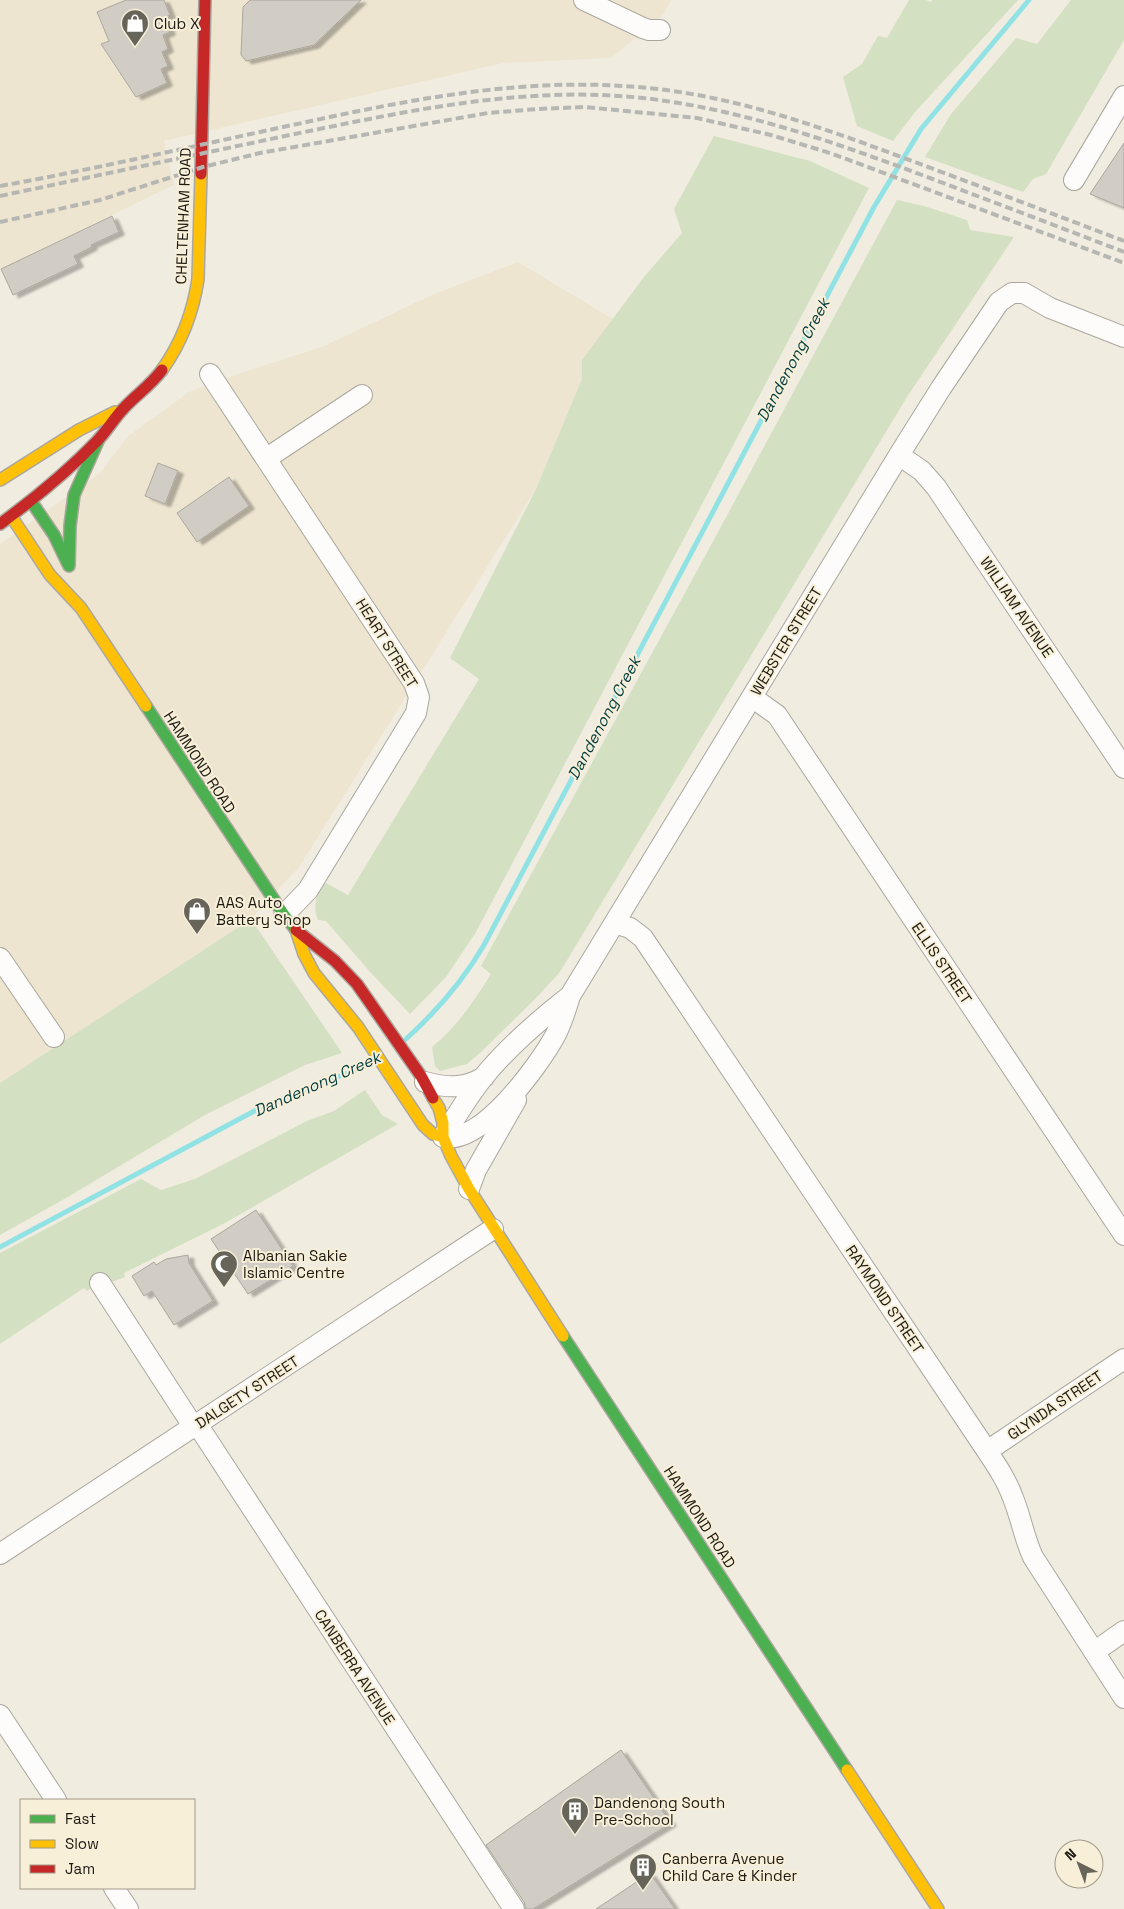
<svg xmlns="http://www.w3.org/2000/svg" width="1124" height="1909" viewBox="0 0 1124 1909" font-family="'Space Grotesk',sans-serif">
<defs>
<filter id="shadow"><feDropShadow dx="5.5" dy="3" stdDeviation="1" flood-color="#0004"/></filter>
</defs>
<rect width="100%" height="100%" fill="#f1ece0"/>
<path fill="#eee5d0" d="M0,0h671l-8,15 -52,43 -108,5 -339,78 10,44 -174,84z
M518,262l95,57 -31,41v19l-46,110 -237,378 -48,52 -251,164v-539l100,-71 27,-36 62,-45 40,-15 95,-31 108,-51z"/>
<path fill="#d3e0c1" d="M909,0h17l5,2 1,-2h86l-103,112 -22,29 -36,-15 -14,-49 19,-13 16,-28 9,2z
M1071,0h53v40l-78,134 -13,5 -10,13 -98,-35 26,-43 65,-76 21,6z
M714,136l96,25 59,27 -393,744 -30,45 -36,37 -39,-41 -45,-52 -8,-1c-6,-15 -1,-25 6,-38l24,13 131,-216 -29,-21 86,-169 46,-110v-19l62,-83 38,-44 -8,-24z
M897,200l27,6 43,14 3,10 44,7 -107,160 -338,560 -10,16 -22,24 -56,55 -14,12 -27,7 -5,-5 -3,-19c25,-20 42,-46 59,-73l-10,-8 229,-419z
M251,919l91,134 -37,12 -100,50 -139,83 -66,37v-152z
M365,1090l17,25 16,9 -175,100 -99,49 1,4 -18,7 -3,-4 -17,11 -3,-3 -84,56v-91l141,-74 20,11 34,-11 112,-58 27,-10z"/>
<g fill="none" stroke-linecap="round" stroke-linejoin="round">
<path stroke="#90e2e4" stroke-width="5" d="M406,1039c31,-28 57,-58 78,-94l390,-738 47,-78 108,-129
M0,1247l262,-140 111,-44"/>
</g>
<path fill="#d1cdc4" stroke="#aba79e" filter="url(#shadow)" d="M126,0h38l6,15 -6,3 6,14 -7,3 5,14 -6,3 6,14 -7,3 6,14 -31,14 -35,-53 8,-3 -12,-29z
M250,0h111l-47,45 -68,16 -5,-6 2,-48z
M1124,143v65l-34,-14z
M112,216l7,16 -28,13 1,2 -18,9 4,8 -65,31 -12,-26z
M158,463l20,8 -13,33 -20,-8z
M229,477l20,29 -52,36 -20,-29z
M256,1210l37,56 -45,28 -37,-55z
M188,1255l1,8 24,38 -39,24 -22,-34 -8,5 -12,-20 22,-14 2,3 10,-6z
M621,1750l50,73 -138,86h-7l-2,-7 -38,-57z
M650,1873l25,36h-79z"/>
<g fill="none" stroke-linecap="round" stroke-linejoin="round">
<g stroke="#aba79f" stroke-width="22">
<path id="street" d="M584,0l59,28 6,2h11
M1074,180l50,-84
M210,374l204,309 5,14 -3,16 -108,177 -24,25
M899,455l23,16 14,16 188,281
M267,458l95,-63
M752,697l25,18 347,520
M615,923l15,5 13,10 344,513c10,15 20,30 26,47 8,19 11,40 20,59l91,141
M0,958l54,79
M570,996c-32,25 -64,52 -89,84 -14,18 -26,38 -38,57 38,9 96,-72 112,-101 7,-13 11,-27 15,-40l329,-541 42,-67 58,-86 13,-9h12l26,15 74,29
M425,1082c22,6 39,7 59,-5
M469,1189l7,-19 40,-70
M100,1283l93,143
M197,1424l317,485
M987,1451l137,-92
M0,1554l493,-325
M1094,1652l30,-21
M0,1715l56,85
M114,1888l14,21"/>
</g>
<g stroke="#aba79f" stroke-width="14">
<path id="fast" d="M31,501l23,34 14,29
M69,566l1,-40 4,-31 25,-56
M146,706l138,209 12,15
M563,1336l284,434"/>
</g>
<g stroke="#aba79f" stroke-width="14">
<path id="slow" d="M162,370c20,-28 31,-57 36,-91l3,-105
M0,480l79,-50 36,-18
M11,516l39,59 31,33 65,98
M296,930l8,24 10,19 44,54 65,98 10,9 10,3
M433,1098l6,10 4,15v14l8,19 18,33 94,147
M847,1770l91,139"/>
</g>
<g stroke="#aba79f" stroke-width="14">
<path id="jam" d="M201,174l4,-174
M0,524c34,-25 67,-52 97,-83 10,-10 17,-23 27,-33 12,-13 27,-23 38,-38
M296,930l39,31 22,23 64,92 12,22"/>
</g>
<use href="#street" stroke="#fdfcfa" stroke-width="20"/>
<use href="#fast" stroke="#4caf50" stroke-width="11"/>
<use href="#slow" stroke="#ffc107" stroke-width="11"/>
<use href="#jam" stroke="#c62828" stroke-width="11"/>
<path stroke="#b6b6b3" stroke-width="4" stroke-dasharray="8 4" stroke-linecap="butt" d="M0,186c101,-18 202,-42 302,-63 115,-25 229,-47 346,-35 92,9 178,41 264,73 70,26 141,53 212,80
M0,196c95,-20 190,-40 285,-60 118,-24 236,-51 358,-38 97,11 188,43 279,77 68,26 135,51 202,77
M0,222l100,-22 103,-33 57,-14 228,-40 50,-4 47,-2 112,11 74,17 62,19 291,109"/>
</g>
<defs>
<g id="shop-pin" transform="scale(1.4375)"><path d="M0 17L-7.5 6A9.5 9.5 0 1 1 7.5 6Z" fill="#67645a" stroke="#f8efd9"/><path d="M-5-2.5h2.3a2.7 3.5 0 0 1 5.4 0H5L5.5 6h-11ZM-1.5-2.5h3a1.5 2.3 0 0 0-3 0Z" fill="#fff"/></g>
<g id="mosque-pin" transform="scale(1.4375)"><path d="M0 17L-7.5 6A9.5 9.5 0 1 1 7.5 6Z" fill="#67645a" stroke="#f8efd9"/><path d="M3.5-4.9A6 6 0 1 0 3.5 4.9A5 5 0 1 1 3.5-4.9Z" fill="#fff"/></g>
<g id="building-pin" transform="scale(1.4375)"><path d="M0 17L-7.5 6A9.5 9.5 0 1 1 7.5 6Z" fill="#67645a" stroke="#f8efd9"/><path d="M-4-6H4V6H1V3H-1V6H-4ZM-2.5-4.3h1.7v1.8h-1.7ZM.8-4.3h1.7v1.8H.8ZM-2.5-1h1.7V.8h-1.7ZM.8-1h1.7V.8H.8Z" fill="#fff"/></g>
</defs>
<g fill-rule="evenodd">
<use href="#shop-pin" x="135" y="23"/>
<use href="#shop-pin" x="197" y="911"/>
<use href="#mosque-pin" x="224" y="1264"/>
<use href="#building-pin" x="575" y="1811"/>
<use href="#building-pin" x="643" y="1867"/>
</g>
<g text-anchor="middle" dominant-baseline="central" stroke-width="4" stroke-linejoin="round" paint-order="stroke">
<g font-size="15" fill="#1d1a12" stroke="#f8efd9" text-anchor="start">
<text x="154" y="23">Club X</text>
<text x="216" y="902">AAS Auto<tspan x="216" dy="17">Battery Shop</tspan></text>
<text x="243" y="1255">Albanian Sakie<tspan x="243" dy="17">Islamic Centre</tspan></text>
<text x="594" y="1802">Dandenong South<tspan x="594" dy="17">Pre-School</tspan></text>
<text x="662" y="1858">Canberra Avenue<tspan x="662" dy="17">Child Care &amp; Kinder</tspan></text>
</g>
<g font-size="15" fill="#1d1a12" stroke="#f8efd9">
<text transform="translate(183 216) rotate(-88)">CHELTENHAM ROAD</text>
<text transform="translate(1017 607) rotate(56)">WILLIAM AVENUE</text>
<text transform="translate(786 641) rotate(-59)">WEBSTER STREET</text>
<text transform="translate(387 643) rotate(58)">HEART STREET</text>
<text transform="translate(200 762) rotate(57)">HAMMOND ROAD</text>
<text transform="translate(942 963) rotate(56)">ELLIS STREET</text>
<text transform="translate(885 1299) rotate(56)">RAYMOND STREET</text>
<text transform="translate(247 1392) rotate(-33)">DALGETY STREET</text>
<text transform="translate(1055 1405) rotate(-34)">GLYNDA STREET</text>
<text transform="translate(700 1517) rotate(57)">HAMMOND ROAD</text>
<text transform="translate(355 1667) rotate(57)">CANBERRA AVENUE</text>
</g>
<g font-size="16" font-style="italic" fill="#033e42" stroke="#f8efd9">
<text transform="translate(793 360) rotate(-62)">Dandenong Creek</text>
<text transform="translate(604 718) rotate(-62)">Dandenong Creek</text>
<text transform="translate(317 1084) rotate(-24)">Dandenong Creek</text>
</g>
</g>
<rect x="20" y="1799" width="175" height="90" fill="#f8efd9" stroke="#a09a89"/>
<rect x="30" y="1815" width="25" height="8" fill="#4caf50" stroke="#a09a89"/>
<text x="65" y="1824" font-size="15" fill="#1d1a12">Fast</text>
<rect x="30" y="1840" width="25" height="8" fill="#ffc107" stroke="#a09a89"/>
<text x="65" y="1849" font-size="15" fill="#1d1a12">Slow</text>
<rect x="30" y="1865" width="25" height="8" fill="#c62828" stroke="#a09a89"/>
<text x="65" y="1874" font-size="15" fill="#1d1a12">Jam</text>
<g transform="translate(1079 1864) rotate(318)"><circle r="24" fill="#f8efd9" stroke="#a09a89"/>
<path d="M0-4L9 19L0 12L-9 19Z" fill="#67645a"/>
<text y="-8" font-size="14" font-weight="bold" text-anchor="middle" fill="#1d1a12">N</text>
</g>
</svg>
